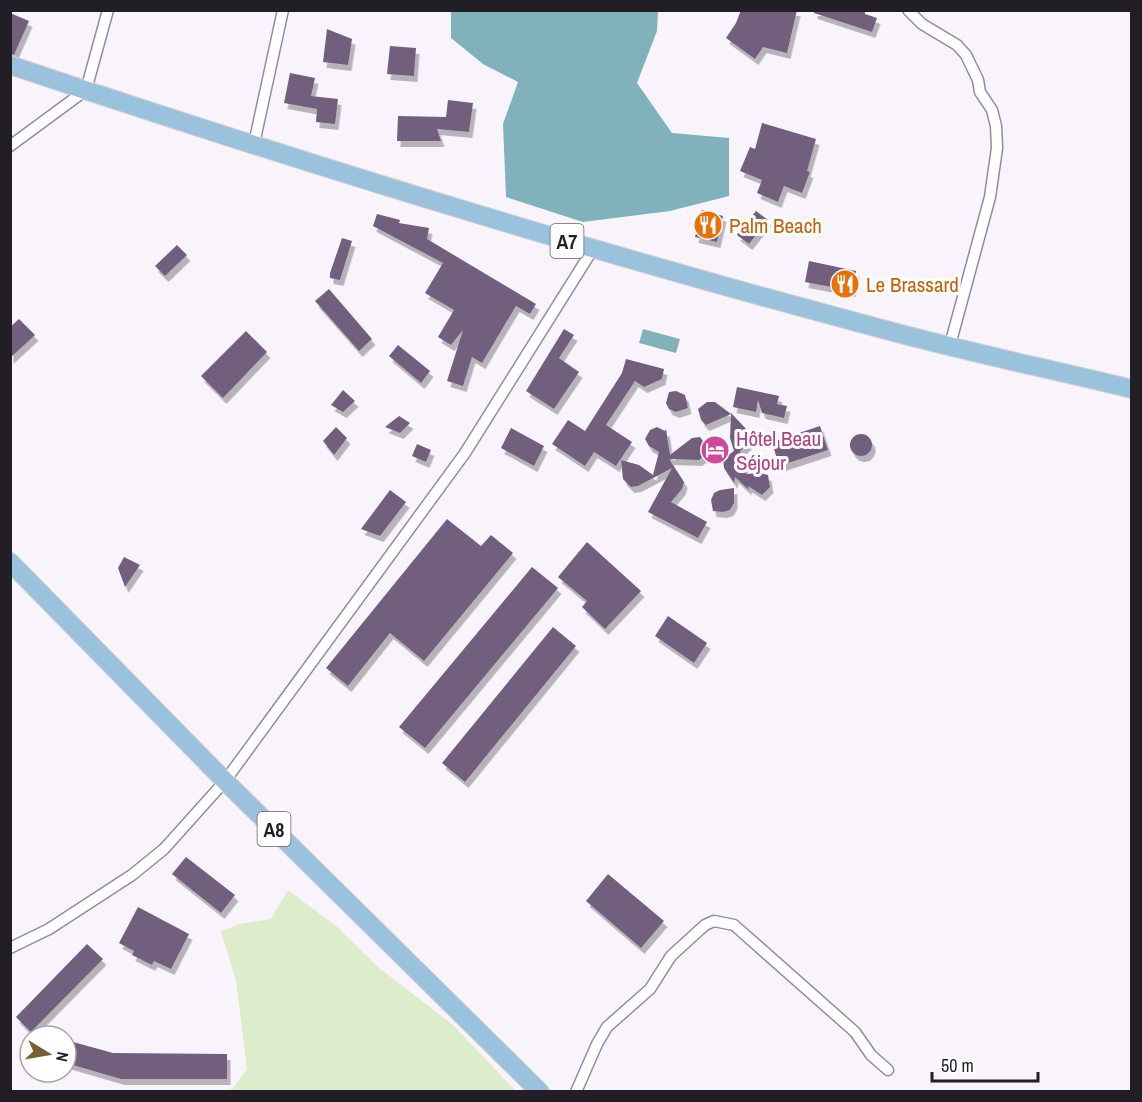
<svg xmlns="http://www.w3.org/2000/svg" width="1142" height="1102" viewBox="0 0 1142 1102" font-family="'Archivo Narrow',sans-serif">
<defs>
<filter id="shadow"><feDropShadow dx="3.5" dy="6" stdDeviation="0" flood-color="#0004"/></filter>
</defs>
<rect width="100%" height="100%" fill="#f9f4fc"/>
<path fill="#ddedcc" d="M288,890l48,36 42,41 75,58 63,66h-296l12,-2 15,-20 -11,-88 -15,-50 19,-7 31,-5z"/>
<path fill="#81b2bb" d="M451,11h207l-1,20 -20,52 35,50 57,5v58l-59,15 -87,11 -77,-25 -3,-73 15,-42 -35,-18 -32,-26z
M643,329l37,10 -4,14 -37,-10z"/>
<path fill="#725f7e" filter="url(#shadow)" d="M741,10h56l-10,43 -24,-6 -8,12 -29,-21 10,-15z
M814,10h51v4l12,4 -5,14 -58,-19z
M10,13l19,8 -15,34 -4,-1z
M327,29l25,10 -4,26 -25,-3z
M390,46l26,2 -2,28 -27,-2z
M290,73l25,5 -4,18 27,3 -3,25 -19,-2 1,-13 -33,-6z
M448,100l25,3 -4,29 -32,-3 4,12h-44l1,-25 48,1z
M762,123l54,16 -9,32 3,1 -8,21 -18,-7 -6,16 -21,-9 5,-13 -22,-9 10,-24 5,2z
M702,210l21,6 -6,26 -22,-5z
M756,211l12,9 -19,24 -12,-9z
M377,214l23,6 -1,3 30,5 -2,11 109,65 -6,10 -14,-8 -34,57 -10,-6 -9,29 -16,-5 16,-51 -12,15 -13,-8 16,-27 -29,-17 18,-30 -70,-37z
M342,238l10,3 -12,39 -10,-2v-5z
M177,245l10,10 -22,21 -10,-10z
M809,261l47,10 -4,20 -47,-9z
M329,289l43,50 -13,12 -44,-50z
M19,319l16,16 -25,23v-31z
M564,329l10,6 -15,23 20,14 -25,37 -28,-18z
M246,331l21,21 -44,46 -22,-22z
M398,345l32,26 -9,12 -32,-27z
M626,359l38,10 -2,10 -18,8 -9,-6 -29,44 26,17 -16,24 -22,-14 -9,14 -33,-22 16,-24 17,11 37,-58z
M737,387l42,9 -2,8 10,2 -3,12 -22,-5 -4,-13 -2,12 -23,-5z
M343,390l12,11 -12,11 -12,-7z
M676,391l9,4 3,13 -12,4 -7,-3 -3,-6 3,-11z
M707,402h8l16,12 -25,11 -5,-5 -3,-11z
M731,413l19,20 -1,10 -9,8 6,23 14,-1 8,2 2,12 -8,8 -14,-9 1,4 -14,-13 -1,6 -10,-15 -1,-9 11,-8 -4,-13z
M399,416l11,7 -10,10 -15,-6z
M820,426l8,24 -49,16 -7,-24z
M336,427l11,11 -13,17 -11,-14z
M657,427l8,4 1,-2 4,26 22,-17 8,-1 5,7 1,10 -7,6 -28,-1v1l-2,-1 15,23 -2,7 -11,13 36,20 -9,16 -50,-26 24,-44 -34,18 -7,1 -8,-8 -2,-19 18,5 14,10 6,-23 -10,-6 -4,-7 5,-9z
M511,428l33,18 -10,20 -33,-18z
M850 445a11 11 0 1 1 22 0a11 11 0 1 1-22 0Z
M417,444l14,6 -5,12 -14,-6z
M734,488v15l-4,7 -7,2 -10,-1 -2,-11 3,-7 6,-3z
M390,490l16,12 -26,34 -19,-7z
M447,519l34,27 10,-11 22,18 -89,108 -34,-28 -42,53 -22,-18z
M587,542l54,49 -36,38 -23,-22 5,-6 -29,-24z
M124,557l16,8 -15,22 -7,-19z
M532,567l26,21 -133,160 -26,-21z
M668,616l39,27 -13,20 -39,-27z
M553,627l23,19 -111,136 -23,-19z
M186,857l49,38 -14,18 -49,-39z
M608,874l56,47 -23,27 -55,-47z
M138,907l51,27 -18,35 -17,-8 -2,4 -20,-10 2,-4 -15,-8z
M87,944l16,15 -72,73 -15,-15z
M66,1040l47,13 114,1v25h-106l-55,-16z"/>
<g fill="none" stroke-linecap="round" stroke-linejoin="round">
<g stroke="#958a9d" stroke-width="13">
<path id="minor" d="M908,10l14,14 35,21 9,10 12,25 2,12 12,18 4,16 1,22 -7,49 -40,148
M254,144l29,-134
M10,146l76,-56 22,-80
M10,948l39,-19 83,-54 32,-26 61,-68 240,-328 128,-204
M576,1092l21,-48 10,-17 43,-38 21,-33 34,-31 9,-4 20,4 121,107 16,23 17,15"/>
</g>
<g stroke="#d3d2d3" stroke-width="20">
<path id="primary" d="M10,65c289,97 581,187 876,265 81,22 164,39 246,59
M10,562l215,219 315,311"/>
</g>
<use href="#minor" stroke="#fff" stroke-width="10"/>
<use href="#primary" stroke="#9ac2dd" stroke-width="18"/>
</g>
<defs>
<g id="restaurant-disc" transform="scale(1.5)"><circle r="9.5" fill="#e8710a" stroke="#fff"/><path d="M-5-6h1v4h1v-4h1v4h1v-4h1v5L-1.5 .5V6h-2V.5L-5-1ZM5-6V6H3V1.5H1.5Q1.5-4 5-6Z" fill="#fff"/></g>
<g id="hotel-disc" transform="scale(1.5)"><circle r="9.5" fill="#d1479c" stroke="#fff"/><path d="M-6-4.5h1.5V1H6V5H4.5V3h-9V5H-6ZM-4 0a1.8 1.8 0 1 1 3.6 0ZM.5 0V-2.5h3Q6-2.5 6 0Z" fill="#fff"/></g>
</defs>
<g fill-rule="evenodd">
<use href="#restaurant-disc" x="708" y="225"/>
<use href="#restaurant-disc" x="845" y="284"/>
<use href="#hotel-disc" x="715" y="450"/>
</g>
<g text-anchor="middle" dominant-baseline="central" stroke-width="6" stroke-linejoin="round" paint-order="stroke">
<g fill="#fff" stroke="#646266" stroke-width="1.5">
<rect x="550.5" y="224" width="33" height="34" rx="4.5"/>
<rect x="257.5" y="812" width="33" height="34" rx="4.5"/>
</g>
<g font-size="20" font-weight="bold" fill="#221e25">
<text x="567" y="241">A7</text>
<text x="274" y="829">A8</text>
</g>
<g font-size="21" fill="#c56008" stroke="#fff" text-anchor="start">
<text x="729" y="225">Palm Beach</text>
<text x="866" y="284">Le Brassard</text>
</g>
<g font-size="21" fill="#b23c85" stroke="#fff" text-anchor="start">
<text x="736" y="438">Hôtel Beau<tspan x="736" dy="24">Séjour</tspan></text>
</g>
</g>
<rect width="1142" height="1102" fill="none" stroke="#221e25" stroke-width="24"/>
<g transform="translate(48 1054) rotate(101)"><circle r="28" fill="#ffffff" stroke="#a7a5a8" stroke-width="1.5"/>
<path d="M0-4.5L10 22L0 15L-10 22Z" fill="#766030"/>
<text y="-9" font-size="16" font-weight="bold" text-anchor="middle" fill="#221e25">N</text>
</g>
<path d="M932 1072v9h106v-9" fill="none" stroke="#221e25" stroke-width="3"/>
<text x="941" y="1072" font-size="18" fill="#221e25" stroke="#ffffff" stroke-width="4.5" paint-order="stroke">50 m</text>
</svg>
